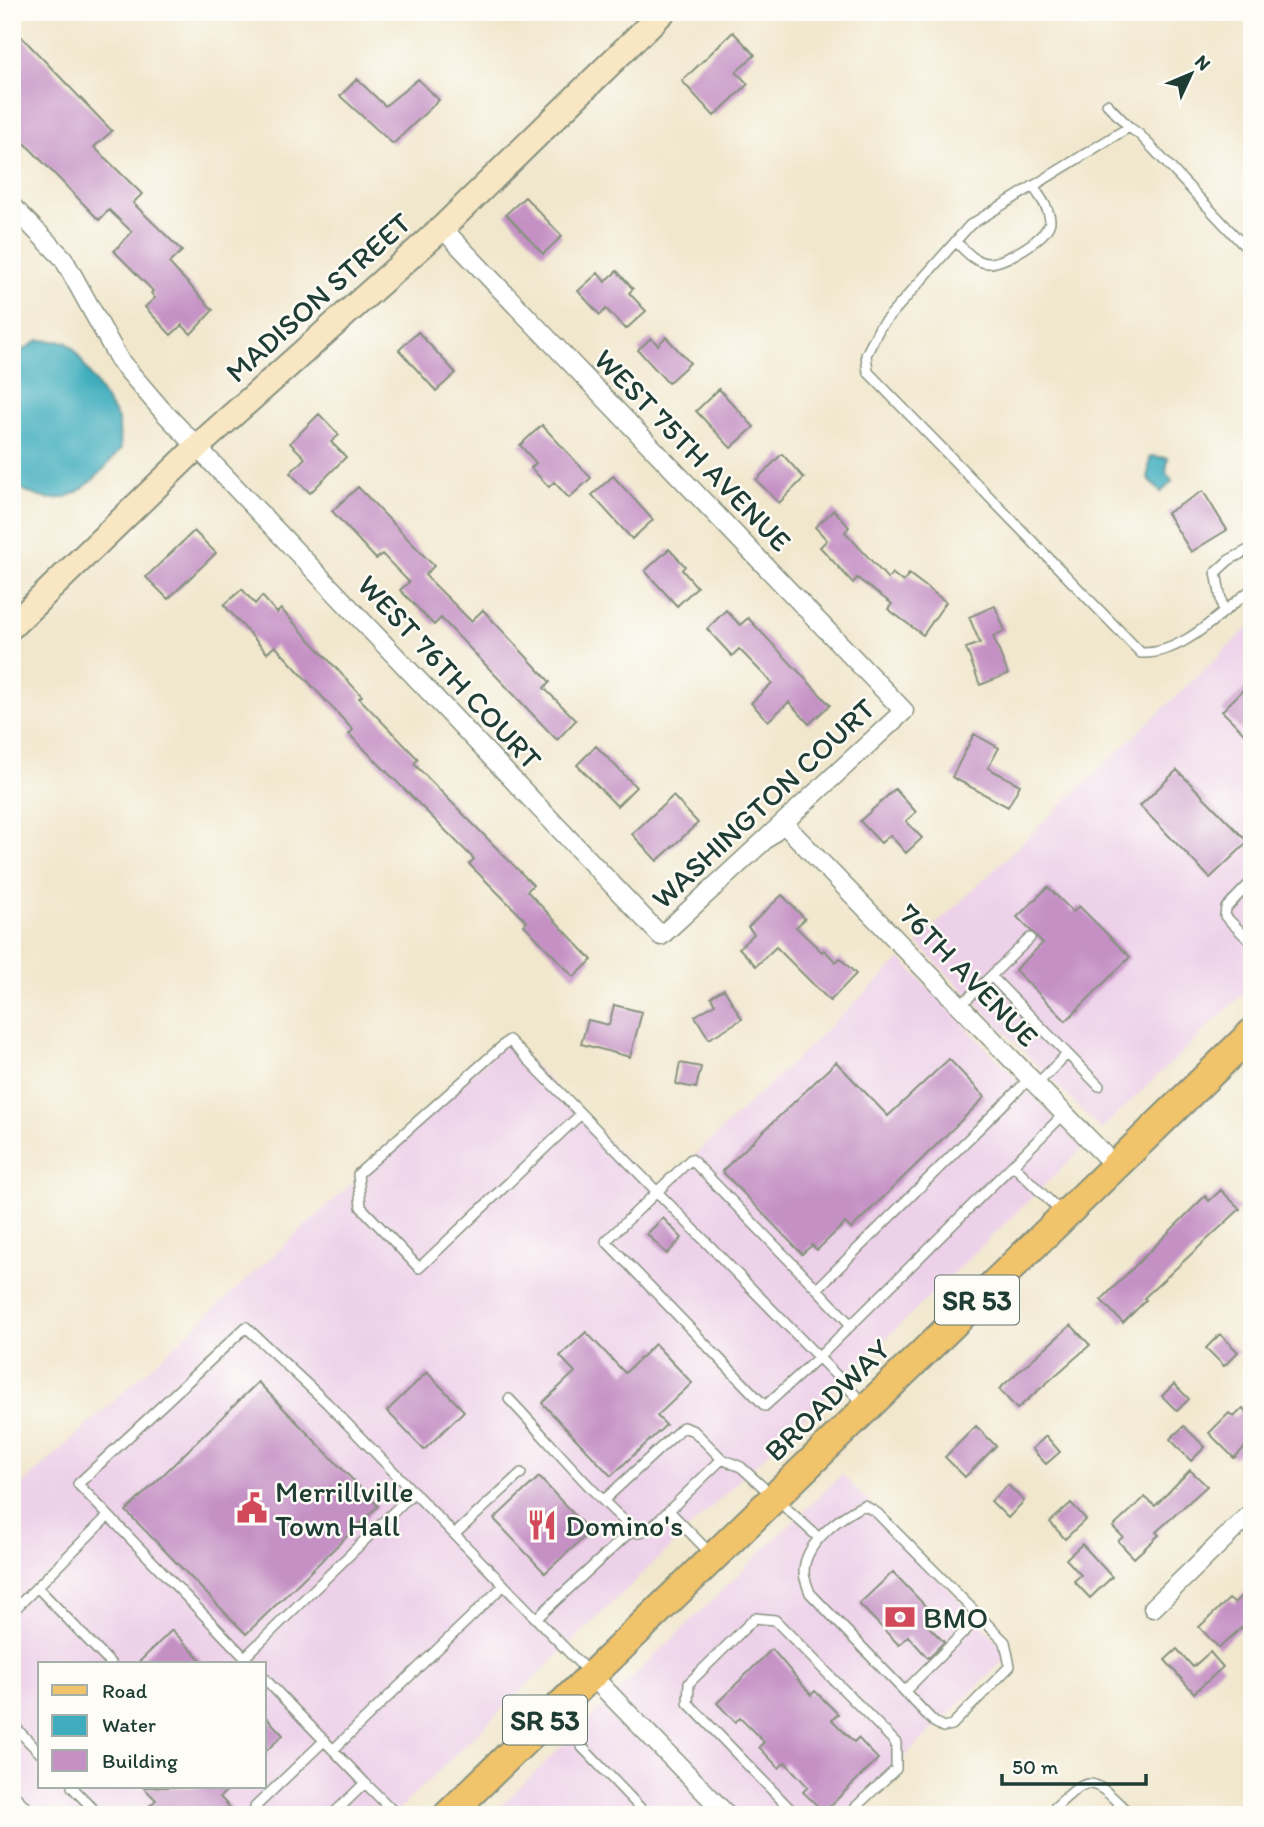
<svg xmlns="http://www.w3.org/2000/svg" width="1264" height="1827" viewBox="0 0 1264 1827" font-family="Itim,sans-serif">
<rect width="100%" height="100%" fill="#fdfcf7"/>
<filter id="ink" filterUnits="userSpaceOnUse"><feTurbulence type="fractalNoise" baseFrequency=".0143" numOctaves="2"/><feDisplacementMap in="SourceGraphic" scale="14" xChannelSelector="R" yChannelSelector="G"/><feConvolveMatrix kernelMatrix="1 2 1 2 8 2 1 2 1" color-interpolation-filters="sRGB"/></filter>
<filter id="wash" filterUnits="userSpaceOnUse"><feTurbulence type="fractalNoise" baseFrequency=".00686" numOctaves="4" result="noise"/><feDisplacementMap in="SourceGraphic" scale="28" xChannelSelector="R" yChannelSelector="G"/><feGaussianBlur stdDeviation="1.57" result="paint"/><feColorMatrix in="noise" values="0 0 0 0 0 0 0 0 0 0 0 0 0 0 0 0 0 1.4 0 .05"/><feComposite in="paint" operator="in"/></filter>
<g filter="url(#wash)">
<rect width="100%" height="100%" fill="#f1e7cd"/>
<path fill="#edd1e9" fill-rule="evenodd" d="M1252,624v361l-151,145 -184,-187z
M901,959l182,189 -690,667h-381v-321l497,-454 148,151zM40,1664h224v123h-224z
M842,1474l168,181 -166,160h-353z"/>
<path fill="#40adbe" stroke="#307579" stroke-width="2" d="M39,340l27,2 8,7 44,70 3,30c-33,39 -60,71 -109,33v-125z
M1150,456l18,2 -2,15 7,8 -12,11 -13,-13z"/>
<g id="blocks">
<path fill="#c591c5" d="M12,27l100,104 -18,16 48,47 -9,9 49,48 -13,12 44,47 -22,24 -9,-9 -11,10 -26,-28 10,-9 -4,-5 2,-2 -39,-40 18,-19 -23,-22 -10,10 -87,-90z
M733,32l22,23 -19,17 12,12 -34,32 -32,-35z
M357,79l28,27 33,-27 21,21 -46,44 -53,-48z
M525,197l37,39 -19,18 -37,-40z
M617,271l16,18 -4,4 17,18 -20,18 -20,-20 -6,6 -22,-24 20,-18 7,9z
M418,332l38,41 -20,18 -37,-41z
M666,337l24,26 -22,20 -30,-33 13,-12 7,7z
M719,389l35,38 -23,21 -35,-37z
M319,414l20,21 -8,7 15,15 -36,36 -20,-20 15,-15 -15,-15z
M542,425l49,53 -22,20 -15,-16 -5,5 -18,-19 5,-5 -16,-18z
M782,454l22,24 -25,25 -23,-23z
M613,476l40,44 -21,19 -40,-44z
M358,487l76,79 -9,9 46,46 12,-11 67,72 -6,6 32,32 -19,20 -116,-122 -7,7 -34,-35 9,-8 -27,-28 -6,5 -44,-48z
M1203,491l24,39 -36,22 -24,-39z
M834,510l15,17 -4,5 43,47 4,-6 11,9 6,-8 37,28 -23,33 -35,-26 4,-5 -35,-26 -4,5 -33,-36 7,-7 -12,-13z
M194,531l22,22 -48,46 -22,-22z
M669,549l16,17 -3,4 15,17 -20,19 -32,-35z
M242,589l13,15 7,-8 15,17 4,-4 81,87 -3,2 59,61 -4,5 119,121 -6,6 65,69 -18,17 -50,-52 3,-3 -58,-58 5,-5 -125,-125 4,-4 -78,-84 -8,7 -43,-48z
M995,606l10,25 -12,5 15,38 -28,11 -14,-37 14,-5 -11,-26z
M726,610l14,15 8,-7 82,87 -21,19 -20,-22 -21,19 -17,-18 21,-20 -33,-34 -7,7 -25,-27z
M1252,681v60l-30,-30z
M974,734l25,14 -11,20 32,17 -12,22 -56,-30z
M596,746l40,41 -19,19 -40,-41z
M1177,770l71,72 -38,36 -70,-72z
M895,789l21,23 -10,9 16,17 -16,15 -16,-18 -9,8 -21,-22z
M673,796l25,27 -41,38 -25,-27z
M1048,887l25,25 6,-6 51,51 -64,64 -51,-51 28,-27 -26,-26z
M782,895l23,24 -9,8 26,25 2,-2 12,12 4,-4 16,16 -26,27 -54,-54 -20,19 -17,-18 15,-14 -6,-7z
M724,989l18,30 -33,20 -14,-23 20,-12 -4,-7z
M614,1005l28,7 -12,45 -49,-13 7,-24 21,5z
M949,1059l36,38 -134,132 -6,-6 -28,27 -5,-5 -10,9 -80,-83 114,-109 52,54z
M680,1063l21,4 -5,21 -20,-4z
M1221,1190l19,19 -96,89 2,2 -23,23 -22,-23 104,-104 4,5z
M663,1218l19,20 -15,16 -20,-20z
M1071,1325l19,20 -73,64 -18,-20z
M586,1332l39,41 30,-29 37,39 -35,33 9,9 -55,51 -69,-73 33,-31 -15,-16z
M1220,1334l18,18 -14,14 -18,-18z
M427,1372l37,39 -40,39 -37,-39z
M258,1382l120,124 -132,128 -120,-123z
M1174,1384l15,15 -12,12 -15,-15z
M1243,1408l9,9v23l-18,18 -25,-25 20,-20 5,4z
M976,1426l20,20 -31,31 -20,-20z
M1184,1426l21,21 -14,14 -21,-22z
M1046,1436l14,16 -14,12 -14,-15z
M1190,1470l17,16 -51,46 3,3 -25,23 -16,-17 5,-4 -10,-10 32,-30 10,9z
M539,1477l51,55 -45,41 -51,-54z
M1008,1485l16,16 -16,17 -17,-17z
M1071,1503l15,16 -21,20 -15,-17z
M1082,1544l30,33 -22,21 -16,-17 7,-6 -15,-16z
M893,1572l39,41 -8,9 20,20 -16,16 -20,-22 -9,9 -40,-41z
M1252,1586v32l-33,30 -20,-21 30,-28 5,4z
M172,1630l33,34h-68z
M772,1649l39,46 4,-4 23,23 -6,6 22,22 4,-4 20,21 -54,53 -21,-20 5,-5 -23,-25 -6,6 -20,-21 5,-5 -24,-24 -5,4 -18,-19z
M1177,1649l16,18 17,-15 13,15 -29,26 -29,-33z
M264,1715l19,20 -19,18z
M143,1787h87l-10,10 17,18h-98l17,-15z"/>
</g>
</g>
<g filter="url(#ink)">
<use href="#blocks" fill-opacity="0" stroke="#889280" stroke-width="2"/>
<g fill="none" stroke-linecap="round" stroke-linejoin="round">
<g stroke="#889280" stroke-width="12">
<path id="lane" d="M1107,104l22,23
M956,242c9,8 18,20 31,21 16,2 64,-27 63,-43 -1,-13 -11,-24 -17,-34
M1252,254l-112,-119 -11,-8 -159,98 -90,102 -14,28 2,17 273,281c41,2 79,-40 111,-64
M1223,610l-7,-38 13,-12 23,-12
M1252,881l-26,27 -1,8 27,27
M991,976l39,-38
M960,1006l31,-30 108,110
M1036,1085l31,-31
M581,1114l-162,154 -58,-61 -3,-33 151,-134 357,366
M1013,1165l48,47
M817,1289l-126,-130 -85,82 159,165 54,-49 245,-243
M851,1325l-34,-36 213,-211
M509,1399c42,44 82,94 129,134l14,-6 70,-68 -28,-28 -11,-4 -79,73
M722,1459l19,8 78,71
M864,1505l13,8 128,129 5,24 -58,59 -9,2 -9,-5 -124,-129c-2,-6 -6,-14 -6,-21 0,-29 37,-56 60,-67z
M669,1511l43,44
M455,1534l66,-61
M37,1587l74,77
M12,1612l96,-96
M537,1618l96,-89
M245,1657l169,-165
M251,1664l-173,-180 168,-157 81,76 263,271
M264,1678l101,105
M905,1691l74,-74
M12,1724l28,29
M582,1747l65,68
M333,1750l171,-165
M72,1787l27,28
M12,1793l22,22
M263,1815l-8,-8 70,-67
M332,1815l33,-32 32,32
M796,1815l-108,-112 1,-20 66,-65 20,2 121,123v26l-49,46
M1047,1815c44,-41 41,-42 84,0"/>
</g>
<g stroke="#889280" stroke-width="21">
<path id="street" d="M12,206l51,52 57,103 41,48 500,527 243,-225 -462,-483
M783,823l332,343
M1153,1608l99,-96
M591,1675l136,140"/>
</g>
<g stroke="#889280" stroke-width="28">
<path id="secondary" d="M12,626l186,-180 244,-218 221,-216"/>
</g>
<g stroke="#889280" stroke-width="32">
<path id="primary" d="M448,1815l804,-782"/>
</g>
<use href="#lane" stroke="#fff" stroke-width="9"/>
<use href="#street" stroke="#fff" stroke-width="18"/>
<use href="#secondary" stroke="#f9e7c3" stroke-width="24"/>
<use href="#primary" stroke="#f1c36a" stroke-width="28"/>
</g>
</g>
<defs>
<g id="civic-bare" transform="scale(2.415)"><path d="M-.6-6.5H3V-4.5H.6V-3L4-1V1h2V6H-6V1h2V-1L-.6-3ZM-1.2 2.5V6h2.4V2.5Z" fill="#d1495b" stroke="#fdfcf7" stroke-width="2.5" paint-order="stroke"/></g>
<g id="restaurant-bare" transform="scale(2.415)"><path d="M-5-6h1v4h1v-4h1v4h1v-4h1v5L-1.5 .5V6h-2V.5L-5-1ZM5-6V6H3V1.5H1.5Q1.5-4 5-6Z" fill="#d1495b" stroke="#fdfcf7" stroke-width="2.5" paint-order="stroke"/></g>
<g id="bank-bare" transform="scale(2.415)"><path d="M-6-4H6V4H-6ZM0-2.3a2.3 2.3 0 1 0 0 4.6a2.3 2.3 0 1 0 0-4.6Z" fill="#d1495b" stroke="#fdfcf7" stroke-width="2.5" paint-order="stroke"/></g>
</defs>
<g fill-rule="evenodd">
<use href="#civic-bare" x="252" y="1508"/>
<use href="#restaurant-bare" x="542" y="1525"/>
<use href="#bank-bare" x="900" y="1617"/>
</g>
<g text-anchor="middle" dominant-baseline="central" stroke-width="5" stroke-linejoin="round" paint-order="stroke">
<g fill="#fdfcf7" stroke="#62766e" stroke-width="2">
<rect x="935" y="1275.5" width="84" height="49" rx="5"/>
<rect x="503" y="1695.5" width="84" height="49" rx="5"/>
</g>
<g font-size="28" font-weight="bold" fill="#1f3d34">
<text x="977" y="1300">SR 53</text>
<text x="545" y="1720">SR 53</text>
</g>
<g font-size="30" fill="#1f3d34" stroke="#fdfcf7">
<text transform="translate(318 297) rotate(-42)">MADISON STREET</text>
<text transform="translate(693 450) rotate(46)">WEST 75TH AVENUE</text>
<text transform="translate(450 672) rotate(47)">WEST 76TH COURT</text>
<text transform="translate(763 803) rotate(-43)">WASHINGTON COURT</text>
<text transform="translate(969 975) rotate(46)">76TH AVENUE</text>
<text transform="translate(827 1400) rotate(-44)">BROADWAY</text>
</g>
<g font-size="30" fill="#1f3d34" stroke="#fdfcf7" text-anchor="start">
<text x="275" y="1491">Merrillville<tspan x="275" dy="34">Town Hall</tspan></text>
<text x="565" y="1525">Domino's</text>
<text x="923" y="1617">BMO</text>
</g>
</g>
<rect width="1264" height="1827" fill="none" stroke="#fdfcf7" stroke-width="42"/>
<rect x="38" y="1662" width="228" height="126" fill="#fdfcf7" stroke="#a4b0a9" stroke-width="2"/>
<rect x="52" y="1685" width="35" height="10" fill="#f1c36a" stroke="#a4b0a9" stroke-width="2"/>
<text x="102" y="1698" font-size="21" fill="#1f3d34">Road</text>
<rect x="52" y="1715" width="35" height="21" fill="#40adbe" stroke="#a4b0a9" stroke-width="2"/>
<text x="102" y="1732" font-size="21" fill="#1f3d34">Water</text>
<rect x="52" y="1750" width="35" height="21" fill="#c591c5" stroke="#a4b0a9" stroke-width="2"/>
<text x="102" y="1768" font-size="21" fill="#1f3d34">Building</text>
<g transform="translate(1191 74) rotate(46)" stroke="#fdfcf7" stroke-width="5" paint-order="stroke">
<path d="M0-5L12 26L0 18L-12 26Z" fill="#1f3d34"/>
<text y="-10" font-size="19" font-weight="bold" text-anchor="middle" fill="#1f3d34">N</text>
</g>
<path d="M1002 1774v10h144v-10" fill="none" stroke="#1f3d34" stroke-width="3.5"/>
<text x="1012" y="1774" font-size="21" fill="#1f3d34" stroke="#fdfcf7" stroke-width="5" paint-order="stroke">50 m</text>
</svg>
